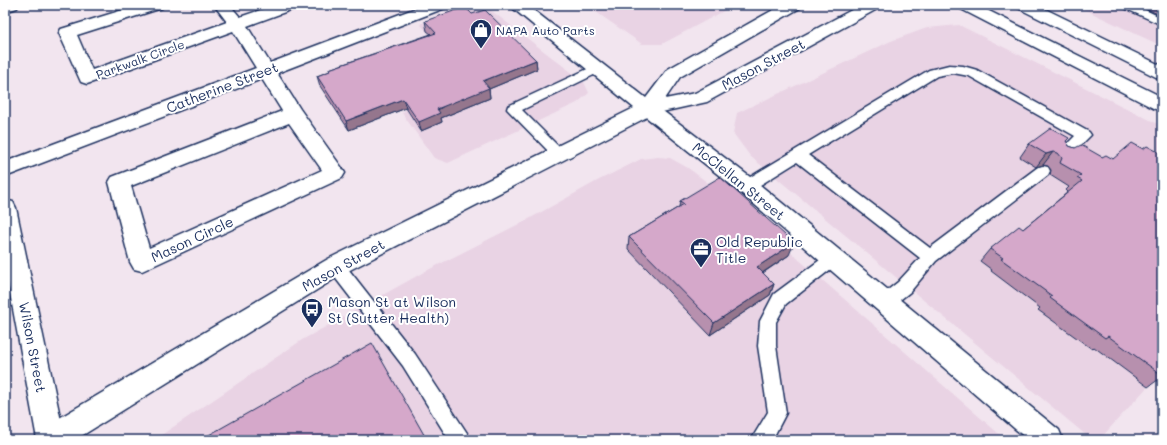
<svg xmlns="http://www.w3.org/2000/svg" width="1167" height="445" viewBox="0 0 1167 445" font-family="Mali,sans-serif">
<rect width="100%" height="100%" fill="#f2e5ef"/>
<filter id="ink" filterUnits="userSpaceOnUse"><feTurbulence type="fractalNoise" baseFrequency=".025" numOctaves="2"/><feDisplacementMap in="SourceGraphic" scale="8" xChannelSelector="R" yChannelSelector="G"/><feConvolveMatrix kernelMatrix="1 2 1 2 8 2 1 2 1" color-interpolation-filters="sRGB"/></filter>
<g filter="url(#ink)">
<path fill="#e9d3e4" d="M478,5h6l100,77 5,11 -12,10 -129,60 -14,-5 -32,-45 5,-5 63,-26 -50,-58 36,-15z
M586,5h149l-73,39h-20z
M1075,5h87v41l-26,-12z
M959,25l203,101v245l-63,69h-7l-342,-284 -17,-23 4,-20 154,-72 36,-13z
M658,157l12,1 18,10 39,29 279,243h-852l148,-100 122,-68 103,-52 72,-40 42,-21z"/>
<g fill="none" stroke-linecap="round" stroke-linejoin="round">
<g stroke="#1b2f5e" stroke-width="3">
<path id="lane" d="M1121,5h14l27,13v7l-40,-18z
M596,65l4,1 2,3 -2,3 -78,38 44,44 -2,3 -5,2 -5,-2 -47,-48 1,-3z
M949,65l14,1 14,4 112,62 2,3 -22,22 -5,2 -5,-2 -2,-3 18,-18 -106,-60 -16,-3 -16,3 -129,79 122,93 108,-81 5,-1 5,1 2,4 -2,4 -112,86 -26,31 -19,15 -6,2 -6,-2 -2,-5 2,-5 19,-15 22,-24 -123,-96 -45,28 -5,1 -5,-1 -2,-4 2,-4 187,-112z
M834,252l6,2 2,4 -2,4 -54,42 -10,18v24l10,67 -14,27h-21l17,-28 -10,-66 2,-25 14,-27 54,-40z
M336,260l6,1 73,93 52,79 3,7h-21l-46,-74 -73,-95 -2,-5 2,-5z"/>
</g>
<g stroke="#1b2f5e" stroke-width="3">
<path id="street" d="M5,5h14l-2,3 -12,4z
M139,5h25l-2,3 -85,27 15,35 135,-48 -13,-17h16l10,12 35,-12h23l-2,3 -49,18 23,37 154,-58h23l-2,3 -168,65 23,36 42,59 3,5 -3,5 -200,93 -8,-2 -4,-7 -21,-80 3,-5 170,-66 -20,-32 -257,98v-15l251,-94 -23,-37 -140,51 -6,2 -6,-2 -22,-49 2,-4zM289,123l33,47 -173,78 -18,-62z
M648,103l7,2 99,75 305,250 4,10h-35l-288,-248 -99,-79 -2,-4 2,-4z
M5,200l8,2 3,6 49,232 -28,-1 -32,-173z"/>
</g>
<g stroke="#1b2f5e" stroke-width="3">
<path id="secondary" d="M509,5h18l119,93 22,-29 114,-64h20l-2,3 -120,69 -15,22 30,-6 166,-88h20l-2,3 -172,94 -54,12 -309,159 -269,167h-40l4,-10 289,-171 306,-151z"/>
</g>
<g stroke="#1b2f5e" stroke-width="3">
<path id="highway" d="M957,5h20l185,92v14l-7,-2 -196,-101z
M1016,5h21l125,61v13l-6,-2 -138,-69z"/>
</g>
<use href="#lane" fill="#fff" fill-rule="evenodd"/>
<use href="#street" fill="#fff" fill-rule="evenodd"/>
<use href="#secondary" fill="#fff" fill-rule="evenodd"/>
<use href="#highway" fill="#fff" fill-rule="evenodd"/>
</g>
<path fill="#b790ae" stroke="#1b2f5e" d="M1138,5h24v11z
M472,14l64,46 1,9 -48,20 1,9 -49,20 1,4 -21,9 -15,-23 -57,22 -29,-44 -3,-10 13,-5 -1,-2 102,-35 -4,-3 -2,-10z
M1066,141l3,5 33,11 11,2 30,-10 19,5v223l-14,10 -54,-40 -2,2 -54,-39 2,-2 -49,-37 1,-1 -12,-9 10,-12 33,-20 45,-37 -2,-2 3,-3 -19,-12 1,-5 -3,-4 -5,-1 -7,2 -16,-10 9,-13z
M680,201l109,54 -26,18 11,11 -4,11 -60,40 -82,-86 1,-12 50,-30z"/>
<path fill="#95768d" stroke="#1b2f5e" d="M536,60l1,9 -48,20 1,9 -49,20 1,4 -21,9 -2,-9 64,-41z
M403,99l3,9 -57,22 -3,-9z
M1053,152l-10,13 -7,2 10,-13z
M794,243l-5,12 -36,24 4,-12z
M774,284l-4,11 -60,40 4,-12z"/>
<path fill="#d5a8ca" stroke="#1b2f5e" d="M1151,5h11v5z
M465,7l7,7 13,-4 51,50 -53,21 6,7 -52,21 3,4 -21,9 -16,-23 -57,22 -29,-45 13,-5 -1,-2 107,-36 -11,-12z
M1051,128l18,10 -3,3 3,5 6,2 6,-3 21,12 4,-2 7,4 19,-16 11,6 4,-3 15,8v221l-54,-39 -3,2 -55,-40 2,-2 -51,-37 2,-1 -13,-9 29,-23 4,3 59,-48 -5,-3 4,-3 -21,-12 2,-5 -4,-5 -5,-1 -7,2 -17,-10z
M720,177l74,66 -37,24 17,17 -60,39 -85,-86 55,-33 -4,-3z
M372,343l55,97h-227z"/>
</g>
<defs>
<g id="shop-pin" transform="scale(1.15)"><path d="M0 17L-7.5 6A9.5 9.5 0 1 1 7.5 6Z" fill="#1b2f5e" stroke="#fff"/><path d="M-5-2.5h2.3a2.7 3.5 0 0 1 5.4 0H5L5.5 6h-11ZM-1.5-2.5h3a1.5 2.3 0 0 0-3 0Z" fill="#fff"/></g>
<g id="office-pin" transform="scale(1.15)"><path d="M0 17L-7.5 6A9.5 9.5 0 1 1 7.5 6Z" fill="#1b2f5e" stroke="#fff"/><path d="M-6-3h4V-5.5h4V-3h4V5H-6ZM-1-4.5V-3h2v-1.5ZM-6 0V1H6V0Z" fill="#fff"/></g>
<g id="bus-pin" transform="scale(1.15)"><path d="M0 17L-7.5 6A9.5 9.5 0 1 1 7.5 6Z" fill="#1b2f5e" stroke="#fff"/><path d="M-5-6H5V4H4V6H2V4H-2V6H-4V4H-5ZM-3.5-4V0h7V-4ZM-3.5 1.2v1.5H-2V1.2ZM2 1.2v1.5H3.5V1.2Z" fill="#fff"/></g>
</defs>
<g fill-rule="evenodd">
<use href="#shop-pin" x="481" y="30"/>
<use href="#office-pin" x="701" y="249"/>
<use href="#bus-pin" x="312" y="309"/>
</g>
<g text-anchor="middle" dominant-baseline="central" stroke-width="4" stroke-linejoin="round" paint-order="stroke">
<g font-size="12" fill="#1b2f5e" stroke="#fff" text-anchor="start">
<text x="496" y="30">NAPA Auto Parts</text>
</g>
<g font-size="12" fill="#1b2f5e" stroke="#fff">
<text transform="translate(140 59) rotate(-20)">Parkwalk Circle</text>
</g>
<g font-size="14" fill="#1b2f5e" stroke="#fff">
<text transform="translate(763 64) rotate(-28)">Mason Street</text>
<text transform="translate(222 87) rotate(-21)">Catherine Street</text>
<text transform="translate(739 181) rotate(39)">McClellan Street</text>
<text transform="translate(192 239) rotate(-25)">Mason Circle</text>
<text transform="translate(343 265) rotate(-29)">Mason Street</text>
<text transform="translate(33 347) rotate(79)">Wilson Street</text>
</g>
<g font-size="14" fill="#1b2f5e" stroke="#fff" text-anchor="start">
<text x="716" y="241">Old Republic<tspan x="716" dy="16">Title</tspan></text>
<text x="328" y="301">Mason St at Wilson<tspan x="328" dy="16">St (Sutter Health)</tspan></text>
</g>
</g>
<rect width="1167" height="445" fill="none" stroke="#fff" stroke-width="20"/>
<rect x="10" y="10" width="1147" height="425" fill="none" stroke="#1b2f5e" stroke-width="1.5" filter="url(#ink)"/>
</svg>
